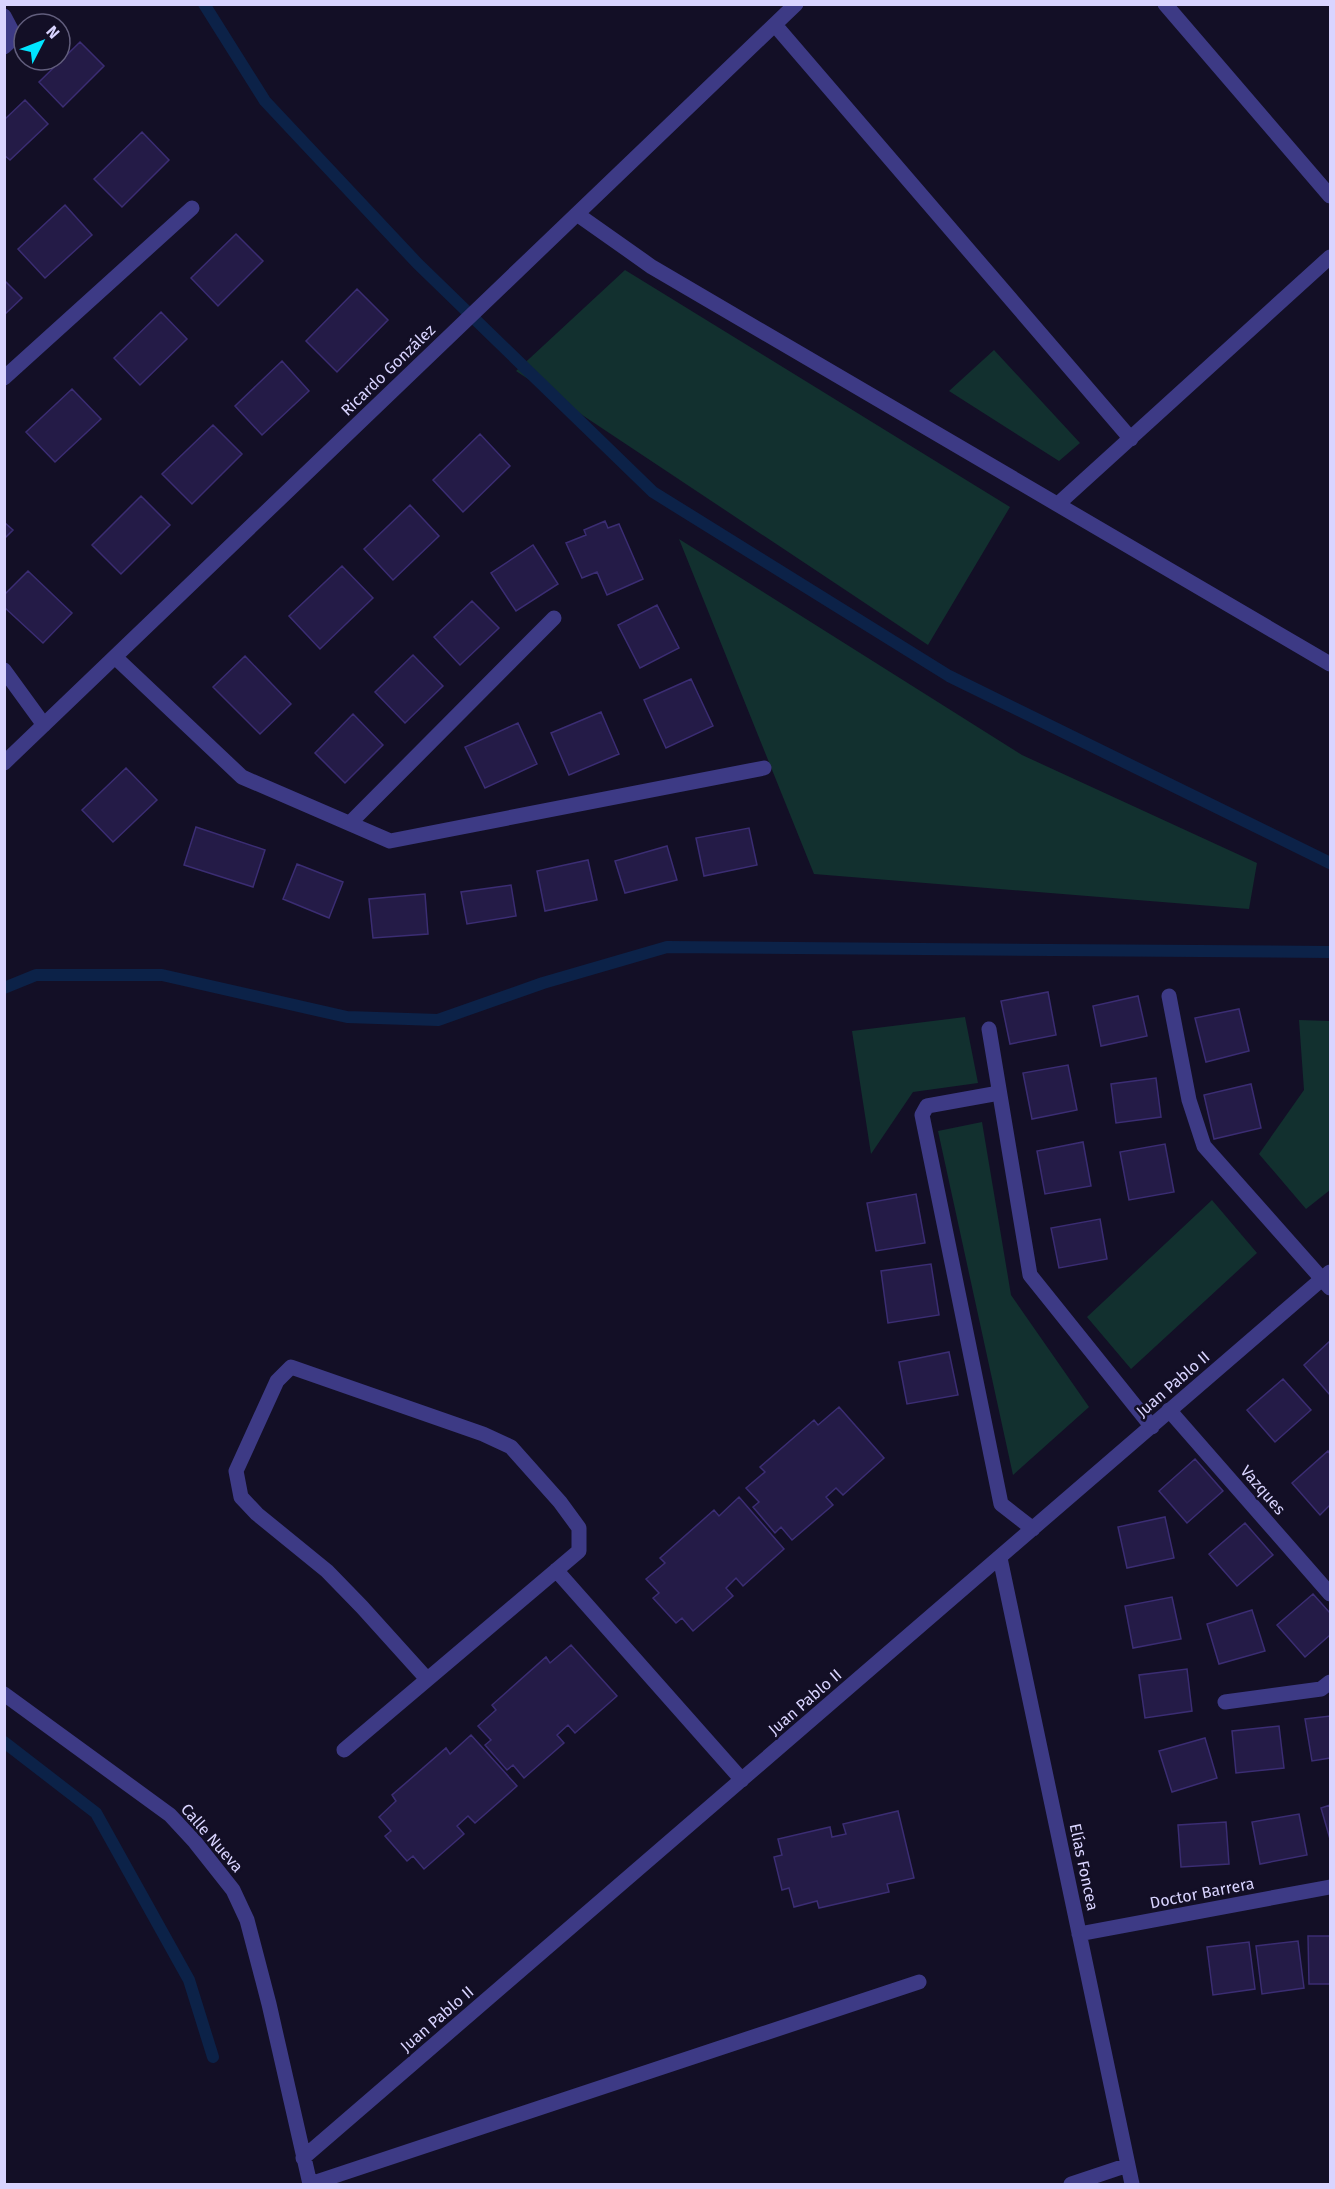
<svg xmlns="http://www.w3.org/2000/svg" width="1335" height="2189" viewBox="0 0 1335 2189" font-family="'Fira Sans',sans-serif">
<rect width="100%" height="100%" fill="#130f26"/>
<path fill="#12302f" d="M625,270l385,237 -82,138 -412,-274z
M994,350l86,93 -21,18 -110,-70z
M679,539l343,216 235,108 -8,46 -435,-35z
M965,1017l13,66 -65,9 -42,62 -19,-123z
M1299,1020l31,1v169l-24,19 -47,-55 45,-64z
M982,1122l29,173 78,112 -76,68 -75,-344z
M1212,1200l45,53 -126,116 -44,-52z"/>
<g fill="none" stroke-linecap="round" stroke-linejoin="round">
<path stroke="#0c2248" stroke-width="12" d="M204,4l61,97 152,162 236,229 296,184 381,187
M4,988l32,-13h126l185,42 91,3 105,-37 124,-36 663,5
M4,1742l92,71 93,167 24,77"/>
</g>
<path fill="#241b47" stroke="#3b2d73" stroke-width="1.5" d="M80,42l24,24 -41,41 -24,-25z
M25,100l23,24 -38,36 -6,-5v-35z
M142,132l27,28 -47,47 -28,-28z
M65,205l27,30 -47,43 -27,-29z
M236,234l27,27 -45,45 -27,-28z
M4,280l18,18 -18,17z
M357,289l31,31 -51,52 -31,-31z
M161,312l26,27 -47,46 -26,-27z
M282,361l27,30 -47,44 -27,-29z
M72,389l29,30 -46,43 -29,-30z
M213,425l29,29 -50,50 -30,-30z
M480,434l30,32 -47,46 -30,-32z
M141,496l29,29 -49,49 -29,-29z
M410,505l29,31 -46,44 -29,-31z
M605,521l3,7 11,-4 24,55 -36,16 -10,-23 -15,6 -16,-35 20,-8 -2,-5z
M4,522l9,8 -9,9z
M533,545l25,39 -42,27 -25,-38z
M342,566l31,32 -53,51 -31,-33z
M28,571l44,42 -29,30 -39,-36v-12z
M472,601l27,27 -39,37 -26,-28z
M657,605l22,43 -39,20 -22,-43z
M413,655l30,31 -38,37 -30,-31z
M245,656l46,48 -31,30 -47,-47z
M691,679l22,47 -47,22 -22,-48z
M601,712l18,42 -50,21 -18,-42z
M353,714l30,31 -38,38 -30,-30z
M518,723l19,41 -52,24 -20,-41z
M126,768l31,32 -44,42 -31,-32z
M196,827l69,23 -12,37 -69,-22z
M749,828l8,37 -53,11 -8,-38z
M667,846l10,34 -52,13 -10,-32z
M588,860l9,40 -52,11 -8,-40z
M297,864l46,18 -14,36 -46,-19z
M511,885l5,31 -49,8 -6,-32z
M425,894l3,40 -55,4 -4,-39z
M1048,992l8,43 -46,9 -9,-43z
M1138,996l9,40 -46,10 -8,-40z
M1239,1009l10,42 -43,11 -11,-44z
M1068,1065l9,45 -45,9 -9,-46z
M1156,1078l5,39 -45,6 -5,-39z
M1251,1084l10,44 -47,11 -10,-44z
M1083,1142l8,44 -46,8 -8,-43z
M1165,1144l9,48 -45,8 -9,-48z
M916,1194l9,49 -49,8 -9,-48z
M1100,1219l7,40 -48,9 -8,-40z
M931,1264l8,51 -51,8 -7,-52z
M1330,1341v54l-26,-30z
M949,1352l9,43 -51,9 -8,-42z
M1283,1379l28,31 -36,32 -28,-32z
M839,1407l45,51 -41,37 -7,-7 -10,9 7,8 -41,35 -11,-13 -6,6 -22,-26 6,-5 -13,-14 19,-16 -5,-5 54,-47 4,5z
M1328,1451l2,3v51l-10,10 -28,-32z
M1195,1459l28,32 -36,32 -28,-32z
M739,1497l45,52 -41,37 -7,-8 -10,10 7,8 -40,35 -11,-13 -6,5 -23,-25 6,-5 -13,-14 19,-16 -5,-5 54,-48 5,6z
M1165,1517l9,41 -47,10 -9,-41z
M1245,1523l28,32 -36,31 -28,-32z
M1313,1594l17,19v22l-25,22 -28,-32z
M1172,1597l9,42 -48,9 -8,-42z
M1252,1610l13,41 -46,13 -12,-40z
M571,1645l46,51 -42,37 -7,-8 -11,10 7,8 -40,35 -11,-13 -6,5 -22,-25 6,-5 -13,-14 18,-16 -4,-5 54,-48 4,6z
M1187,1669l5,42 -47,7 -6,-43z
M1330,1716v42l-18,3 -7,-42z
M1279,1726l5,42 -48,5 -4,-42z
M471,1735l46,51 -42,37 -7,-7 -11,10 7,8 -40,35 -11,-13 -6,5 -22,-25 6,-5 -12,-14 17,-16 -4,-6 54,-47 4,6z
M1205,1738l12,40 -45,14 -13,-41z
M1330,1805v34l-9,-31z
M898,1811l16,67 -27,6 2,8 -70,16 -2,-7 -23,6 -5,-19 -7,2 -8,-33 8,-2 -4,-16 52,-12 2,10 14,-3 -3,-10z
M1299,1814l8,41 -47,9 -8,-42z
M1226,1822l3,42 -48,3 -3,-42z
M1308,1936h22v48h-21z
M1298,1941l6,47 -42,6 -6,-48z
M1249,1942l6,47 -42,6 -6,-48z"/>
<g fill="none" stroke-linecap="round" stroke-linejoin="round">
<path stroke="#3d3a85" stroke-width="15" d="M1165,4l165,192
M4,16l11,21 -11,10
M775,25l356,414
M577,214l75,53 678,397
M4,378l188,-170
M1058,504l272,-247
M115,657l127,120 148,64 374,-73
M4,670l40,55
M4,763l792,-759
M350,823l204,-205
M1169,996l20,104 15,46 126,142
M989,1029l41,246 122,152
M999,1093l-72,13 -5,9 79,389 32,25
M1169,1410l161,184
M1000,1558l132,626
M556,1570l186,210
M4,1694l166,121 25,27 38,48 14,30 22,84 41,180
M1225,1702l96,-13 9,-7
M344,1750l235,-199v-23l-19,-26 -49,-55 -28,-13 -192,-67 -14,14 -41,90 5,26 16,17 70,57 35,36 65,72
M1079,1934l251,-47
M303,2158l1027,-886
M310,2184l609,-202
M1071,2184l57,-19"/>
</g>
<g text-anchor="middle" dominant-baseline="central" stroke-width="5" stroke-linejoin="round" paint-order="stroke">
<g font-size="16" fill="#d9d4ff" stroke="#130f26">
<text transform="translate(388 370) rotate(-44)">Ricardo González</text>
<text transform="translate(1173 1384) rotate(-41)">Juan Pablo II</text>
<text transform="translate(1263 1490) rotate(49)">Vazques</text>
<text transform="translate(805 1702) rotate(-41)">Juan Pablo II</text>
<text transform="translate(212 1838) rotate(49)">Calle Nueva</text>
<text transform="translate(1084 1867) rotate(78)">Elías Foncea</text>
<text transform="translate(1202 1893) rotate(-11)">Doctor Barrera</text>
<text transform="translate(437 2019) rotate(-41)">Juan Pablo II</text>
</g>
</g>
<rect width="1335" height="2189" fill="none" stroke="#d9d4ff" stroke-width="12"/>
<g transform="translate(42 42) rotate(48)"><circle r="28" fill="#130f26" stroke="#625e7d" stroke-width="1.5"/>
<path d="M0-4.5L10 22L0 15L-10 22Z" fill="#00e5ff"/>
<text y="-9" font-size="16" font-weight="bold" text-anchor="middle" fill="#d9d4ff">N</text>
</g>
</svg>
